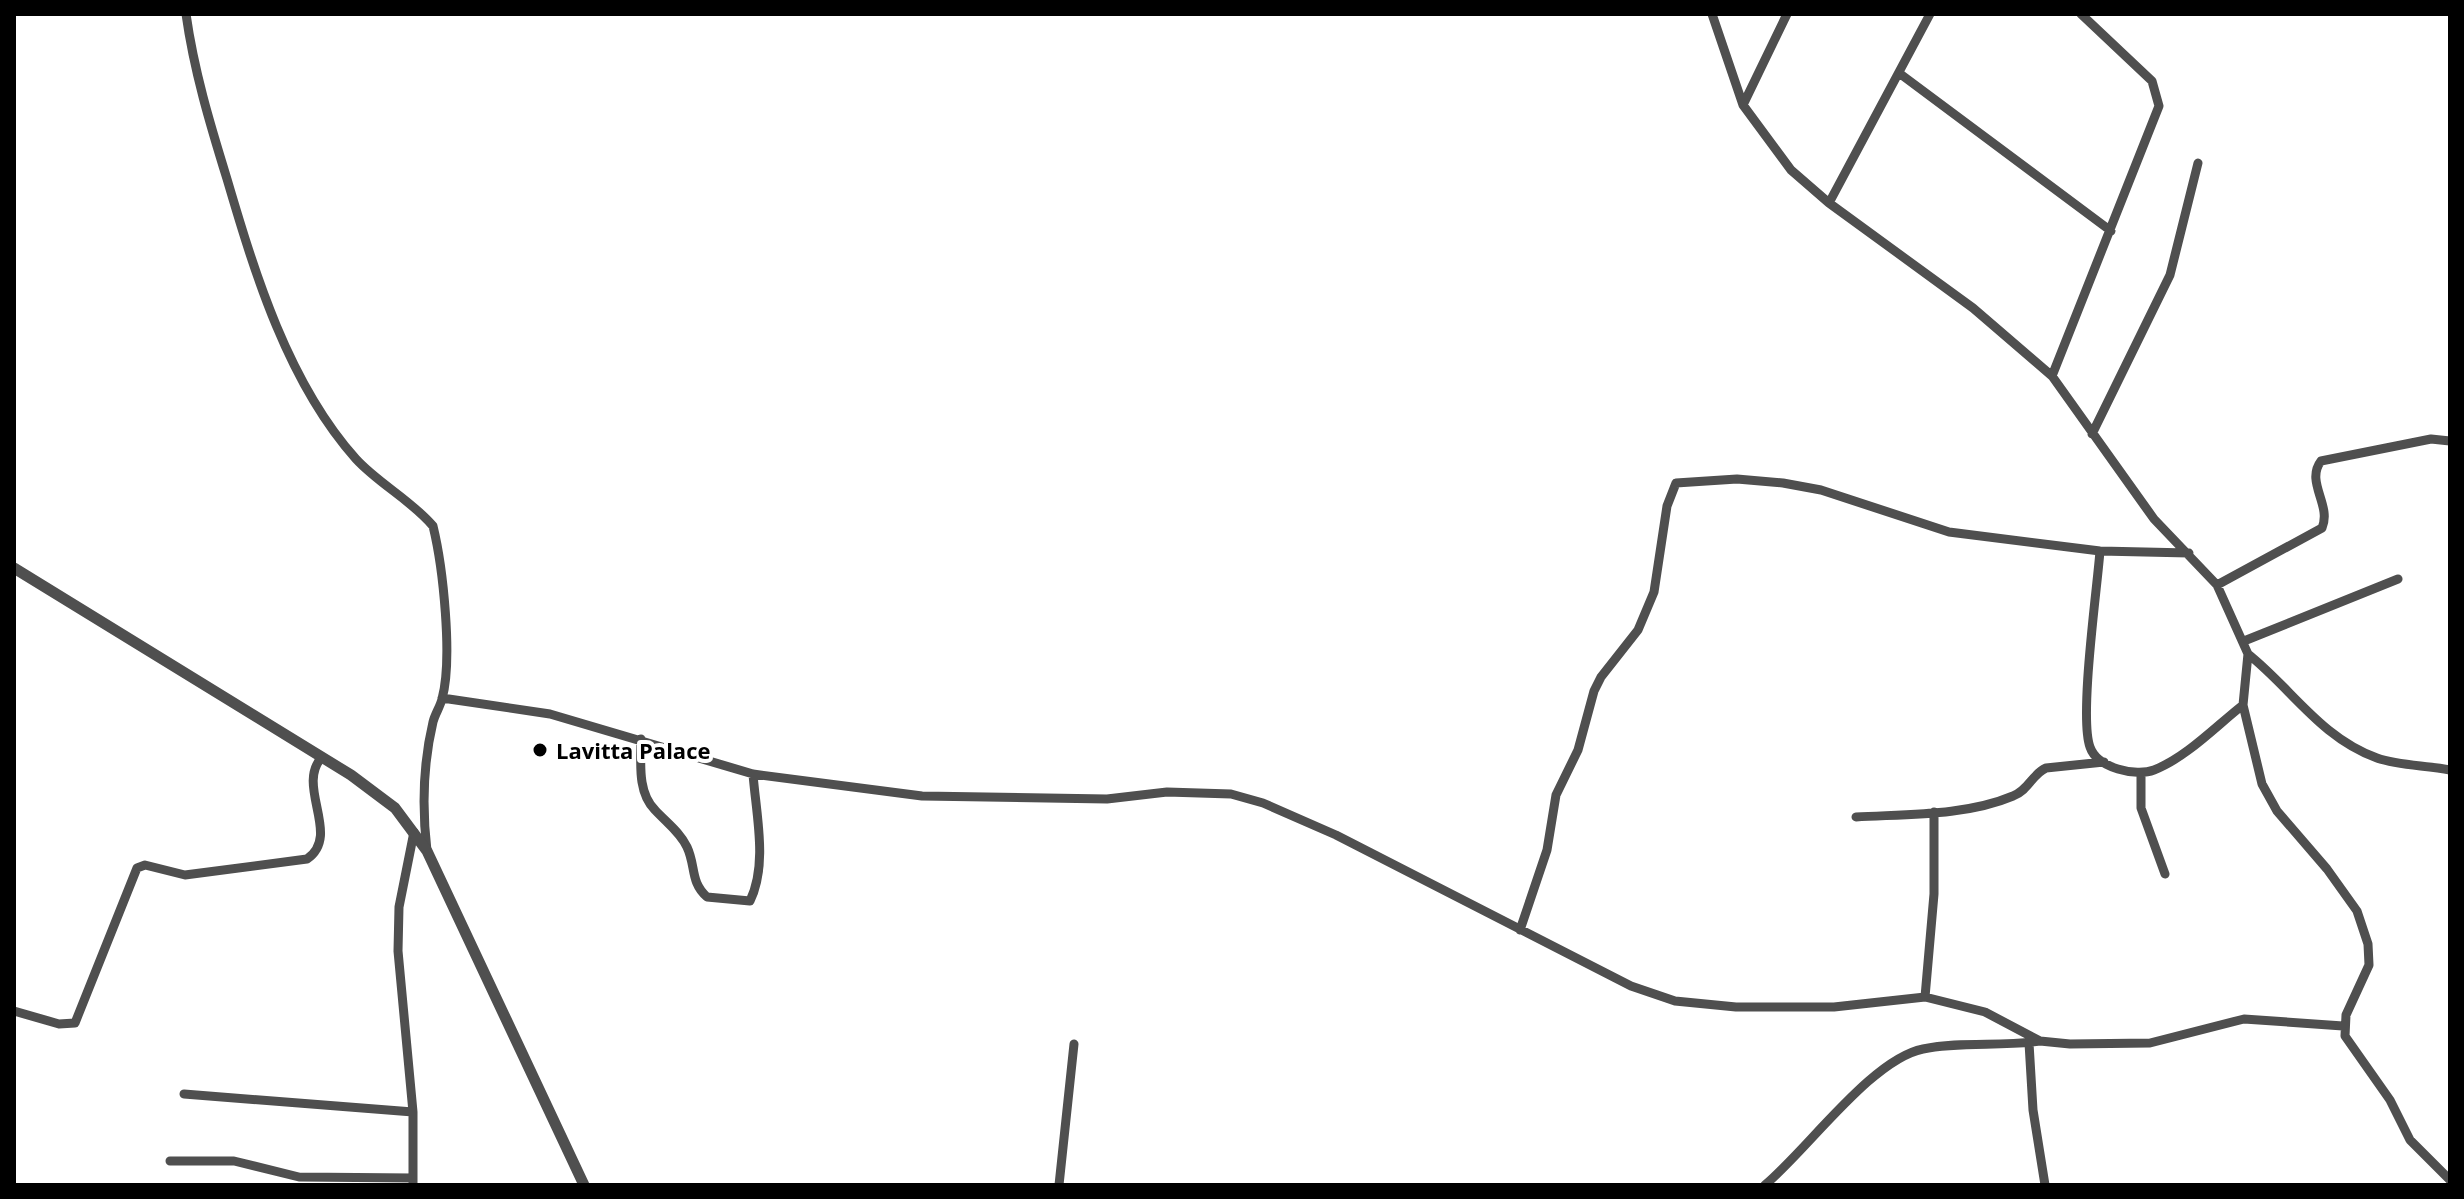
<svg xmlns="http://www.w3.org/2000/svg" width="2464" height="1199" viewBox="0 0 2464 1199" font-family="'Open Sans',sans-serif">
<rect width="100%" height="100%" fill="#fff"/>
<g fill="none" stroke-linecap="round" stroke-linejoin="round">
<path stroke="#4f4f4f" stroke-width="9" d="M186,14c8,57 24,110 41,165 28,95 61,204 129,280 23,25 55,41 77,67 10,41 20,133 9,173 -2,8 -7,15 -9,23 -10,42 -11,86 -6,129
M1712,14l31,91 48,65 38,33 144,105 79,68 102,143 63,66
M1899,73l212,158
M1743,105l44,-91
M1829,203l101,-189
M2052,376l107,-270 -7,-25 -71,-67
M2092,434l78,-159 28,-112
M2100,551c-3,39 -21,166 -10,196 7,21 46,30 64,23 33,-13 62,-44 89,-65
M2244,641l154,-62
M2248,654l-31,-69 105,-57c10,-23 -17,-46 -1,-67l110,-22 19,2
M442,698l108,16 203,60 169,22 185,3 60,-7 64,2 32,9 73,32 295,151 44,15 61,6h98l91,-10 60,15 55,29 30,3 80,-1 94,-24 99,7
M641,739c0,23 -4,53 14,71 11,12 25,22 32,37 9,19 3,35 20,50l43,4c18,-37 6,-87 3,-127
M2450,770c-24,-5 -50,-4 -73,-12 -57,-21 -85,-69 -129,-104l-5,51 19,79 15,27 50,58 30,42 11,33 1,21 -23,50 -1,21 45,64 20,40 40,40
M2141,773v35l24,66
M1856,817c50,-3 110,-1 157,-21 16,-6 19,-22 33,-28l58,-6
M1520,930l27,-80 9,-55 22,-45 16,-59 7,-14 37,-47 16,-38 13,-86 9,-23 61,-4 46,4 38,7 128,42 151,19 89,2
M1925,997l9,-103v-82
M14,1011l45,13 16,-1 62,-155 8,-3 40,10 122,-16c35,-24 -12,-73 15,-102
M2029,1043l4,67 12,75
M184,1094l229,18
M170,1161h64l65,16 114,1
M413,1185v-73l-15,-161 1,-44 15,-75
M1059,1185l15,-141
M1765,1185c43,-36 107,-126 158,-136 38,-8 79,-2 117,-8"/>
<path stroke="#4f4f4f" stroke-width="11" d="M14,568l337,207 44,33 32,43 157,334"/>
</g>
<circle fill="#000" stroke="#fff" stroke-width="3" cx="540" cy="750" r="8"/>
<g text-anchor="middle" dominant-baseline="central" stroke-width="8" stroke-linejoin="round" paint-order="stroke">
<g font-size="22" font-weight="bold" fill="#000" stroke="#fff" text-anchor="start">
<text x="556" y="750">Lavitta Palace</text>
</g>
</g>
<rect width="2464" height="1199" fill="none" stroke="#000000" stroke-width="32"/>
</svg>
